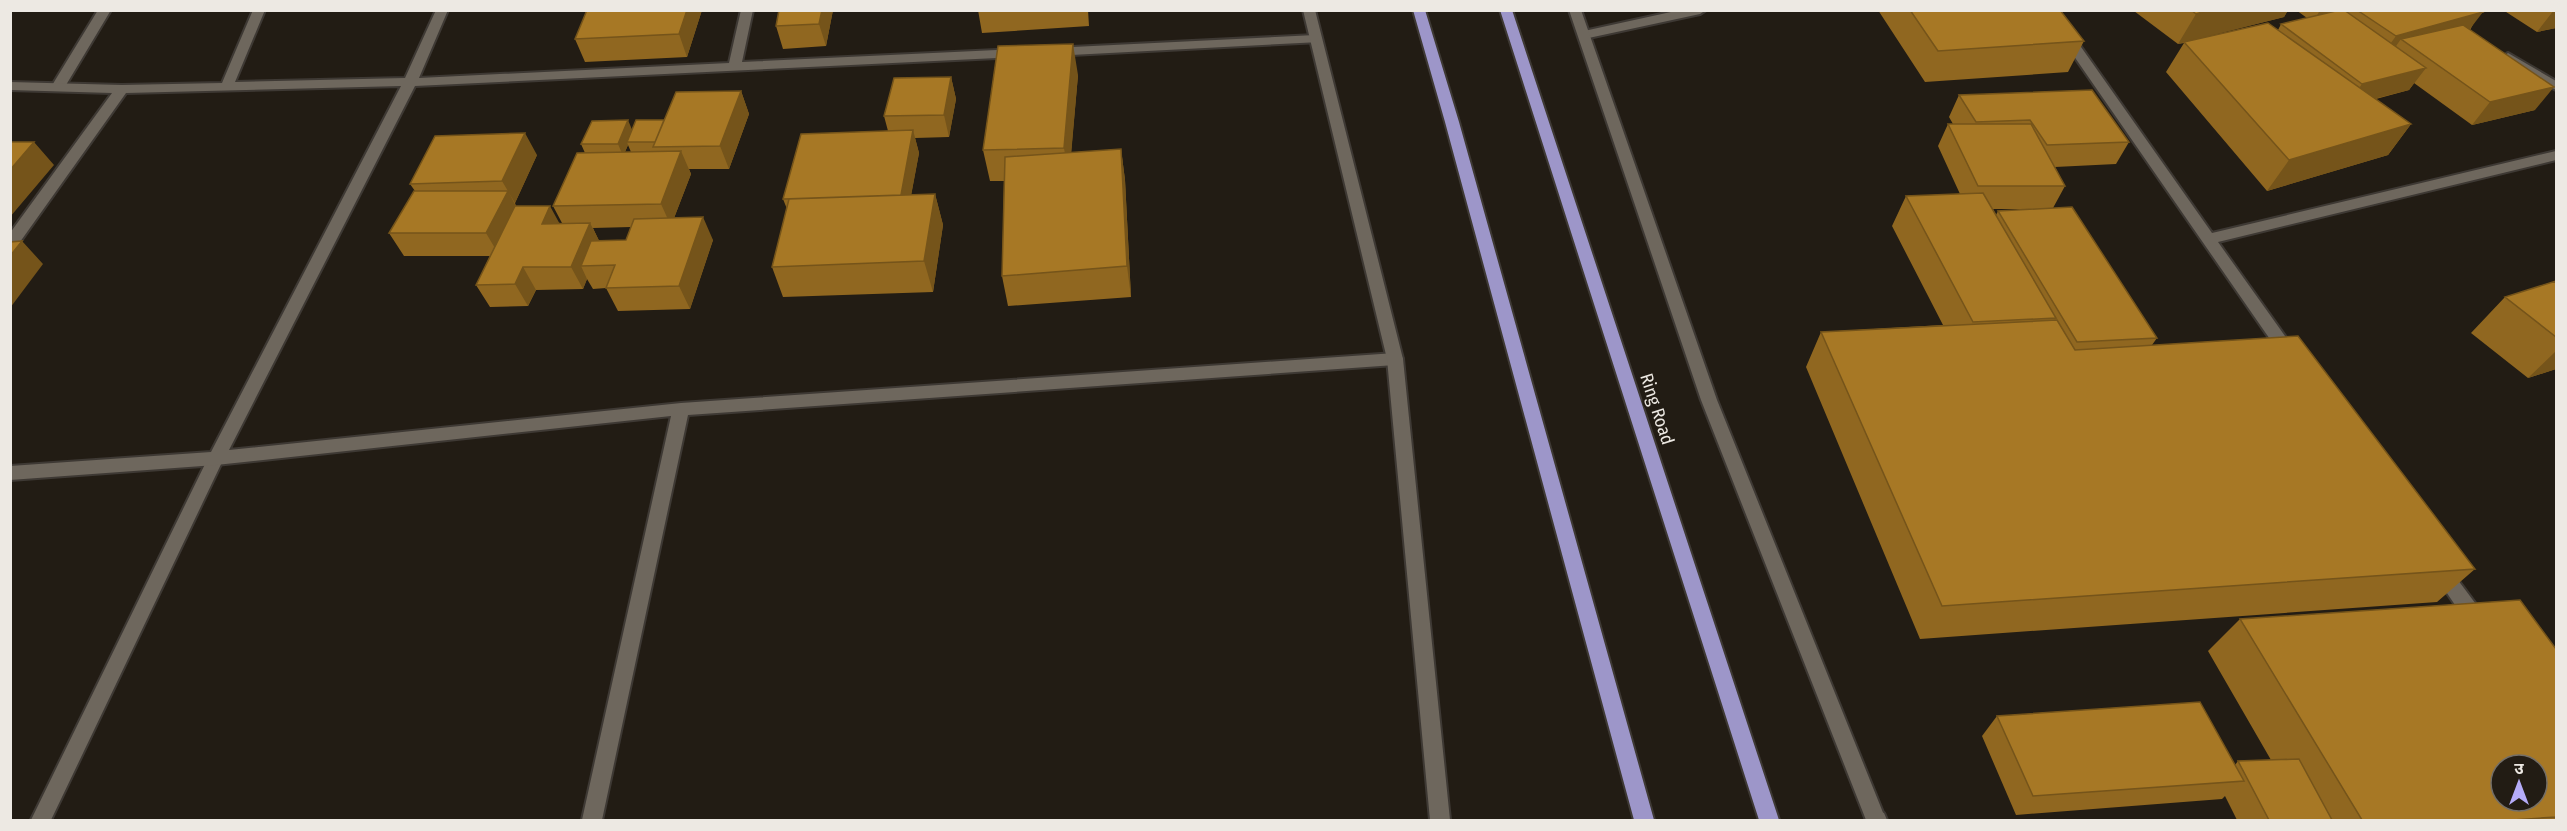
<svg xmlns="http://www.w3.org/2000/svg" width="2567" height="831" viewBox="0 0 2567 831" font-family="'Fira Sans Condensed','Noto Sans Devanagari',sans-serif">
<rect width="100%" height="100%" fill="#221c14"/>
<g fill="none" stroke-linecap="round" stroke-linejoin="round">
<g stroke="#3e3934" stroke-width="4">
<path id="service" d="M98,10h13l-48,80h-10l-2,-3z
M216,451l6,2 2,5 -173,362h-20l177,-362 2,-5z
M1876,810l8,3 3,7h-21l3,-7z"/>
</g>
<g stroke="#3e3934" stroke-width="4">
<path id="minor" d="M253,10h12l-30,72 170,-4 31,-68h12l-29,68 310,-15 12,-53h12l-11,52 278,-13 6,4 -6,4 -605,29 -186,364 452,-47 714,-50 6,2 2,4 -2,4 -6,2 -707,50 -86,405h-20l89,-404 -455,49 -206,15v-14l201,-14 190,-366 -275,7 -111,156 -5,1v-17l102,-140 -102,-3v-8l112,3 100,-2z
M1680,10h26l-6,4 -116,25 -6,-4 6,-4z
M2042,10h13l157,223 344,-82v9l-338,82 77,108 2,4 -2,4h-12z
M1315,35l6,4 -1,3 -268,14 -6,-4 6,-4z
M2508,53l48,28v9l-53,-30 -1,-3z
M2440,561l6,3 38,51 2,6 -2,6 -7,2 -7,-2 -36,-53 -3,-5 3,-5z"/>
</g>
<g stroke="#3e3934" stroke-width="4">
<path id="tertiary" d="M1303,10h12l88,349 47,461h-20l-43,-461z
M1569,10h12l136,390 169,420h-20l-165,-420z"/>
</g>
<g stroke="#3e3934" stroke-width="4">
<path id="trunk" d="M1413,10h12l34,112 195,698h-20l-189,-698z
M1500,10h12l267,810h-20z"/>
</g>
<use href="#service" fill="#6e675d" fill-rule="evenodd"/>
<use href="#minor" fill="#6e675d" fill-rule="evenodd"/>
<use href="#tertiary" fill="#6e675d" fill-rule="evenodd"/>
<use href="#trunk" fill="#9d96c9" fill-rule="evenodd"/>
</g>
<path fill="#906720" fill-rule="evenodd" d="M702,10l-15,47 -102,5 -10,-23z
M779,10h54l-7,36 -43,3 -7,-23z
M978,10h110l1,16 -107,7z
M1878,10h182l24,31 -16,31 -143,10z
M2134,10h154l-4,7 -80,20 74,-7 3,-6 26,-6 -11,-8h185l-11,20 65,80 -63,15 -58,-42 -5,7 -33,9 35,25 -23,31 -121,36 -101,-119 18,-29 -6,1 -44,-33z
M2503,10h53v18l-19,4z
M1078,75l-7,78 50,-4 4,31 6,117 -123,9 -6,-30 2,-95h-14l-7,-31z
M951,77l5,22 -7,38 -34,1 4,15 -8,42 24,-1 8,31 -10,67 -150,5 -11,-30 15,-58 -4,-10 105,-68 -4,-15z
M741,91l8,23 -20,55h-40l2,5 -17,44 39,22 -23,69 -72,2 -12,-23 -13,1 -6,-10 -4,10 -47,1 -8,16 -38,1 -14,-22 14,-29h-86l-15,-23 26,-42 -5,-7 127,-29 -22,48 1,3 44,17h2l-9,-17 32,-53 -4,-9 83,-24zM628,145l3,7h-6zM631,227l-5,13 -27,1 -6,-13z
M1959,95l170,47 -13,22 -61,3 10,19 -12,22 104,130 -5,7 323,224 -38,33 -517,37 -114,-272 15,-35 122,-7 -51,-99 14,-30 54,-2 -22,-48 10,-22h5l-4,-7zM1993,209h42l-37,2 -2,4z
M2556,281v88l-28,9 -57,-45 34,-36z
M2240,619l316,30v171h-319l-12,-24 -3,3 -206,16 -34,-79 15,-20 238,49 3,-4 33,-1 -63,-109z"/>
<path fill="#75541a" d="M687,10h15l-15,47 -8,-23z
M822,10h11l-7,36 -7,-22z
M2208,10h80l-4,7 -106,27 18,-30z
M2320,10h23l-30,13z
M2554,10h2v18l-19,4z
M2483,12l-17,22 -65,5 -12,17 -9,2 16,-22z
M1073,44l5,31 -9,104 -5,-31z
M2426,68l-17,22 -63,16 16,-22z
M951,77l5,22 -7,38 -5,-22z
M2554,87l-19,23 -63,15 18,-23z
M741,91l8,23 -20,55 -9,-23z
M628,120l5,12 -6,10 1,3 -5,11 -5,-12z
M2411,124l-23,31 -121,36 22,-31z
M913,130l6,23 -12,65 -6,-23z
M525,133l12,22 -22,48 -13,-22z
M34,142l20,23 -44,52v-47z
M1121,149l4,31 6,117 -4,-31z
M681,151l10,23 -20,52 -10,-22z
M508,191l12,23 -21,41 -13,-22z
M935,194l8,31 -10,67 -9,-31z
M550,206l12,22 -20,-4z
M703,217l10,23 -23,69 -11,-23z
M590,223l12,23 -21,20 6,13 -4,10 -12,-22z
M22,241l21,23 -33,44v-52z
M523,267l13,23 -8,16 -13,-22z
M2556,351v18l-28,9z"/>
<path fill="#a77825" stroke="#75541a" stroke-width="1.5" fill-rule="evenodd" d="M587,10h100l-8,24 -104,5z
M779,10h43l-3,14 -43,2z
M1910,10h150l24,31 -146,10z
M2191,10h17l-12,4z
M2340,10h4l82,58 -64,16 -81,-60z
M2357,10h124l2,2 -87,24z
M2268,23l143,101 -122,36 -105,-118z
M2463,25l91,62 -64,15 -89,-63z
M1073,44l-9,104 -81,2 15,-104z
M951,77l-7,38 -60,1 10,-38z
M2092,90l37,52 -82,3 -17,-25 -54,2 -17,-27z
M741,91l-21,55 -67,1 23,-55z
M628,120l-10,24h-37l11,-23z
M636,120h28l-9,22h-28z
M1948,124h83l34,62h-87z
M913,130l-12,65 -118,4 18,-65z
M525,133l-23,48 -92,3 25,-48z
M10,142h24l-24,28z
M1121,149l6,117 -125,10 3,-119z
M681,151l-20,53 -108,2 24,-53z
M414,191h94l-22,42h-97z
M1983,193l73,125 -83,4 -67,-126z
M935,194l-11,67 -152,6 17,-68z
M515,206h35l-8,18 48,-1 -19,44h-48l-8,17 -39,1z
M2072,207l85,131 -80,4 -79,-131z
M703,217l-24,69 -73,2 9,-23 -34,1 10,-25 35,-1 8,-21z
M22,241l-12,15v-14z
M2556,281v56l-51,-40z
M2057,320l18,30 223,-14 177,233 -533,37 -121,-274z
M2520,600l36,49v168l-43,3h-151l-122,-201zM2501,765h36v36h-36z
M2200,702l44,79 -211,15 -36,-80z
M2299,759l33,61h-63l-31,-59z"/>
<g text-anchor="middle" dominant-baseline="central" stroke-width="4.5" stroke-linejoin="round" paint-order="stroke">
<g font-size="18" fill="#ede9e3" stroke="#221c14">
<text transform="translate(1657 409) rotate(72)">Ring Road</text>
</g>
</g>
<rect width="2567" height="831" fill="none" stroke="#ede9e3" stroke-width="24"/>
<g transform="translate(2519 783)"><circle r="28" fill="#221c14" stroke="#736e67" stroke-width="1.5"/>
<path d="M0-4.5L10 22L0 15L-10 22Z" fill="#b5acf8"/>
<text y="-9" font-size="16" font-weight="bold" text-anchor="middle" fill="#ede9e3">उ</text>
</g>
</svg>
